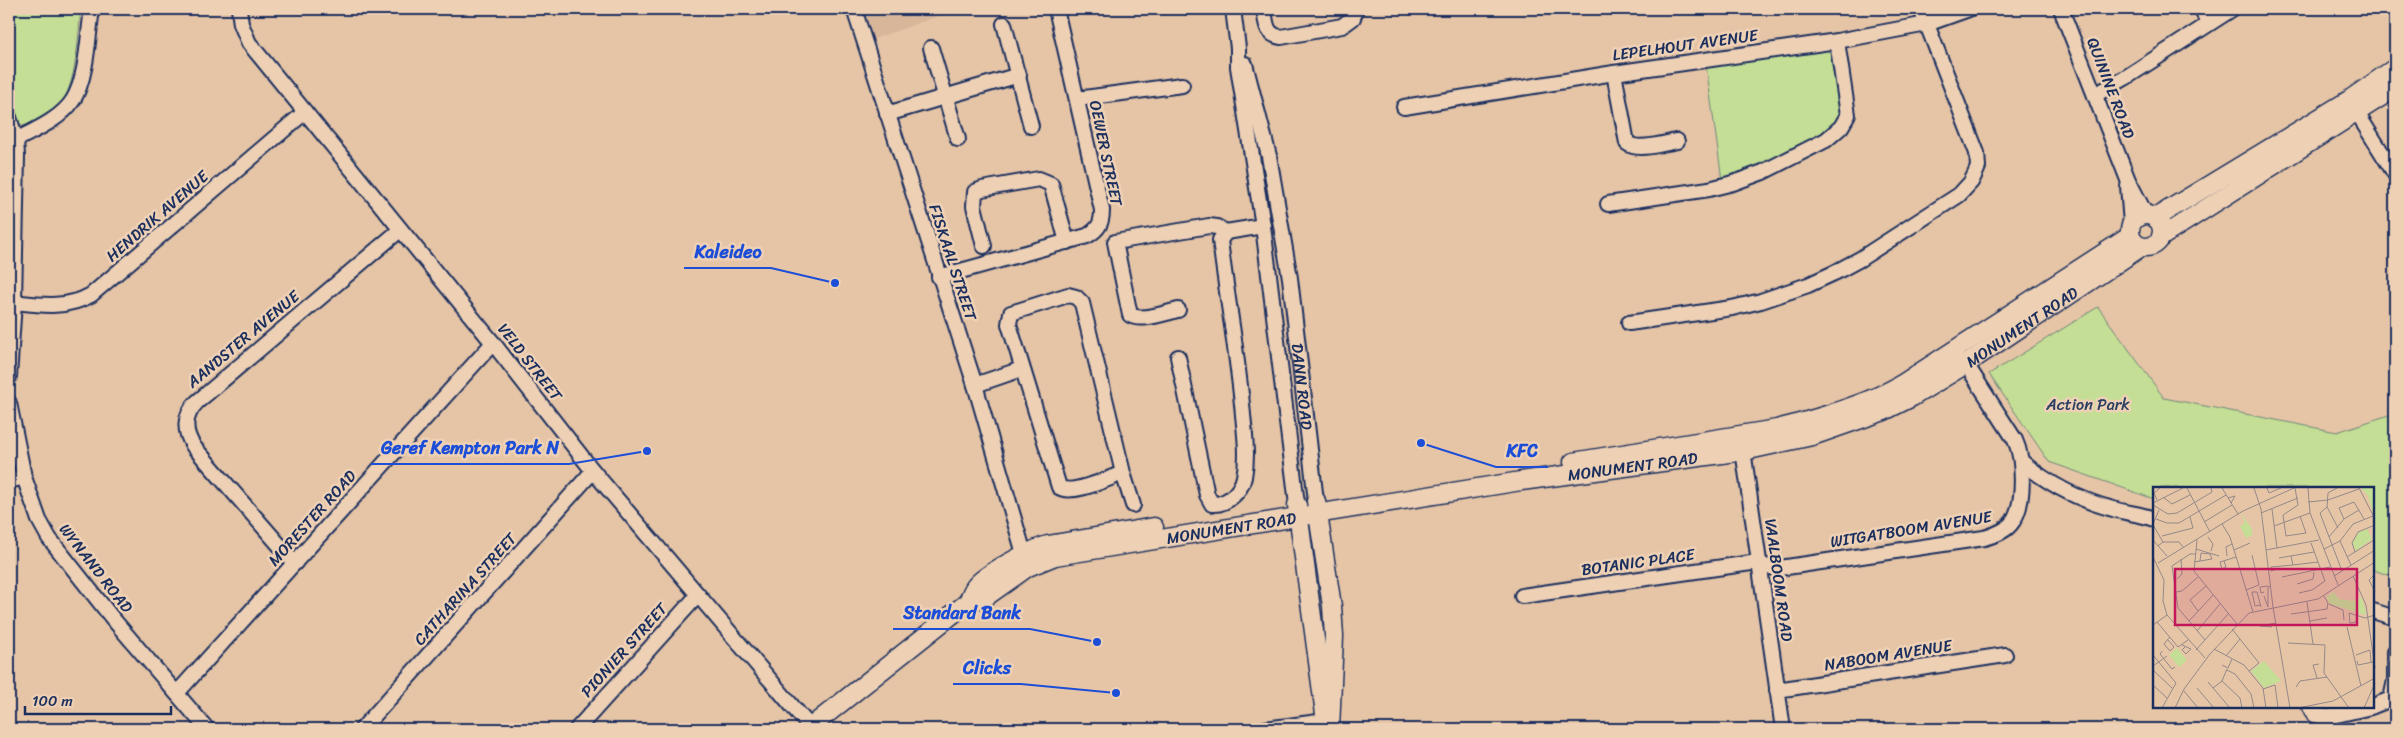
<svg xmlns="http://www.w3.org/2000/svg" width="2404" height="738" viewBox="0 0 2404 738" font-family="Sriracha,sans-serif">
<rect width="100%" height="100%" fill="#e6c5a6"/>
<filter id="ink" filterUnits="userSpaceOnUse"><feTurbulence type="fractalNoise" baseFrequency=".02" numOctaves="2"/><feDisplacementMap in="SourceGraphic" scale="10" xChannelSelector="R" yChannelSelector="G"/><feConvolveMatrix kernelMatrix="1 2 1 2 8 2 1 2 1" color-interpolation-filters="sRGB"/></filter>
<g filter="url(#ink)">
<path fill="#d7b69a" d="M861,9h96l-86,31z"/>
<path fill="#c4de95" stroke="#70867a" d="M9,9h72c-3,26 -4,77 -22,97 -8,10 -21,15 -32,20l-7,-2 -11,-20z
M1831,48l3,4c3,19 13,46 7,64 -6,21 -97,57 -119,64l-16,-115z
M2098,307l66,91 173,34 58,-19v164l-22,-7v-82h-219v11l-105,-37 -60,-88z"/>
<g fill="none" stroke-linecap="round" stroke-linejoin="round">
<g stroke="#1b2f5e" stroke-width="18">
<g id="minor">
<path d="M239,9l2,15 8,19 244,300 100,128 217,256"/>
<path d="M854,9l121,376 52,179"/>
<path d="M1233,9l5,39v19l25,159 34,278"/>
<path d="M1264,9c2,12 1,26 17,28l61,-11 11,-8 3,-9"/>
<path d="M2061,9l67,171 18,35"/>
<path d="M2202,9l6,15"/>
<path d="M1004,24l27,102"/>
<path d="M931,48l27,91"/>
<path id="s1" d="M1245,64l24,92 21,122 26,223"/>
<path d="M1614,73l13,70c11,9 37,0 50,-2"/>
<path d="M2095,95l30,-17 107,-69"/>
<path d="M1077,99l105,-14"/>
<path d="M2352,105l43,69"/>
<path d="M1404,107l210,-34 223,-32 90,-17 42,-15"/>
<path d="M887,114l132,-39"/>
<path d="M9,117l7,23 1,16 -3,146 -5,75"/>
<path d="M16,140c19,-10 45,-21 57,-40 14,-22 15,-65 19,-91"/>
<path d="M2128,186l3,38"/>
<path d="M1608,204l101,-15 24,-6 30,-11 63,-32 15,-13 7,-12 -11,-74"/>
<path d="M984,246l-10,-40 1,-14 7,-3 57,-10 12,5 16,58"/>
<path d="M939,277l148,-41c12,-7 15,-13 15,-26l-46,-201"/>
<path d="M14,302c27,3 52,7 77,-7l214,-183"/>
<path d="M1178,310c-13,3 -37,12 -48,5l-15,-73 94,-16 8,1 9,5"/>
<path d="M1629,323l103,-15 29,-7 47,-16 26,-12 26,-14 99,-64 12,-13 4,-8 3,-7 -1,-14 -56,-144"/>
<path d="M1178,357l29,138 5,9c16,1 29,-13 32,-27 4,-20 1,-42 -1,-62 -5,-59 -16,-116 -23,-175l6,-8 37,-6"/>
<path d="M975,385l47,-16"/>
<path d="M9,403l15,74 15,43 10,18 64,81 94,110"/>
<path d="M1742,443l41,286"/>
<path d="M2021,461c27,23 58,39 92,48 13,4 28,5 41,10"/>
<path d="M1123,473c-14,5 -51,23 -64,14l-50,-163 2,-11 57,-18 8,2 6,6 41,170 10,32"/>
<path d="M9,481l15,-4"/>
<path d="M1758,562l9,5 13,1 204,-30c11,-3 23,-7 29,-17 12,-18 11,-62 2,-81l-49,-76 -8,-3"/>
<path d="M295,563l-101,-116c-11,-16 -10,-32 3,-45l203,-172"/>
<path d="M1522,596l236,-34"/>
<path d="M2373,611l22,7"/>
<path d="M1777,690l228,-35"/>
<path d="M177,693l316,-350"/>
<path d="M2373,706l18,-7 4,-19v-28"/>
<path d="M2310,707l4,8 14,2 43,-10"/>
<path d="M362,729l231,-258"/>
<path d="M577,729l121,-134"/>
<path d="M1265,729l61,-8"/>
</g>
</g>
<g stroke="#1b2f5e" stroke-width="21">
<g id="major">
<circle cx="2146" cy="231" r="16"/>
<path d="M2155,218l194,-118 46,-32"/>
<path d="M2161,237l234,-149"/>
<path d="M1573,462l204,-33c36,-9 94,-26 125,-45l228,-148"/>
<path d="M1316,501l16,105 2,30 -4,93"/>
<path d="M1297,505l28,209"/>
<path d="M968,602c2,-5 4,-11 7,-15 10,-14 56,-37 73,-42l106,-18"/>
<path id="s2" d="M808,729l160,-127 19,-6 41,-29 27,-11 466,-75 223,-30 68,-15 72,-25 28,-14 54,-33 175,-117"/>
</g>
</g>
<use href="#minor" stroke="#eed1b5" stroke-width="14"/>
<use href="#major" stroke="#eed1b5" stroke-width="18"/>
</g>
</g>
<g text-anchor="middle" dominant-baseline="central" stroke-width="5" stroke-linejoin="round" paint-order="stroke">
<g font-size="16" fill="#1b2f5e" stroke="#eed1b5">
<text transform="translate(1685 45) rotate(-8)">LEPELHOUT AVENUE</text>
<text transform="translate(2111 88) rotate(69)">QUININE ROAD</text>
<text transform="translate(1106 153) rotate(78)">OEWER STREET</text>
<text transform="translate(157 216) rotate(-41)">HENDRIK AVENUE</text>
<text transform="translate(953 262) rotate(72)">FISKAAL STREET</text>
<text stroke="none"><textPath href="#s2" startOffset="1308">MONUMENT ROAD</textPath></text>
<text transform="translate(243 339) rotate(-40)">AANDSTER AVENUE</text>
<text transform="translate(530 362) rotate(52)">VELD STREET</text>
<text stroke="none"><textPath href="#s1" startOffset="328">DANN ROAD</textPath></text>
<text stroke="none"><textPath href="#s2" startOffset="888">MONUMENT ROAD</textPath></text>
<text transform="translate(312 518) rotate(-48)">MORESTER ROAD</text>
<text stroke="none"><textPath href="#s2" startOffset="482">MONUMENT ROAD</textPath></text>
<text transform="translate(1911 529) rotate(-9)">WITGATBOOM AVENUE</text>
<text transform="translate(1638 562) rotate(-8)">BOTANIC PLACE</text>
<text transform="translate(96 568) rotate(52)">WYNAND ROAD</text>
<text transform="translate(1779 580) rotate(82)">VAALBOOM ROAD</text>
<text transform="translate(465 589) rotate(-48)">CATHARINA STREET</text>
<text transform="translate(624 650) rotate(-48)">PIONIER STREET</text>
<text transform="translate(1888 655) rotate(-9)">NABOOM AVENUE</text>
</g>
<g font-size="16" fill="#2c4064" stroke="#eed1b5">
<text x="2088" y="404">Action Park</text>
</g>
</g>
<g transform="translate(2153 487)">
<rect width="221" height="221" fill="#e6c5a6"/>
<path d="M208,1h13v28l-6,-20zM88,26l11,16v6l-6,3 -6,-12 5,-3zM214,42l5,10 -16,12 -4,-8 7,-11zM181,105l5,7 13,2 10,-3 4,17 -36,-11 -4,-7zM24,161l10,12 -8,7 -10,-12zM111,174l17,20 -17,7 -13,-17z" fill="#c4de95"/>
<path fill="none" stroke="#958989" stroke-width="1" d="M34,1l23,44M69,1l16,26M101,1l7,21 12,98M114,1l2,5 12,-5M142,1l3,17 -15,10 3,21 20,-3 -6,-17M155,1l2,25 28,72M184,1l-9,5 -1,14 11,21M206,1l16,31M10,10l9,7 18,-9M75,11l7,-2 -4,7M4,13l-3,-7 6,-5M155,15l20,-2 31,-11M0,16l30,-15M0,18l15,9 9,-1 35,-21 -1,-4M174,20l-7,6 22,58M119,22l5,39M108,26l37,-15M3,32l11,4h12l47,-28M191,32l-5,-11 15,-6 10,17M51,35l28,-17M0,37l6,-14M69,37l8,13 23,75M0,38l10,17M121,39l36,-13M9,49l31,-8 -3,-11M55,50l5,7 -2,7M176,50l15,-18 15,-9M0,53l14,16M44,53l-3,31 43,53M187,54l11,24M5,59l5,-4h16l4,5M43,62l23,7M171,62l16,-8 13,-17 20,-8M81,63l16,-7M113,63l53,-10M202,65l-3,-9 6,-11 17,-7M43,67h-6l-18,12 6,42 27,32M74,69l-1,-9 6,-3M138,69l2,9 25,-3M0,70l11,23 -1,21 4,14 38,43M194,70l27,-17M126,71l35,-6M71,74l2,6 -4,2 -2,-7 16,-5M41,75l18,-3 -2,-5 -9,-1 -1,8M5,76l85,-52 51,-23M126,81l-8,3v-4l22,-2M222,87l-6,6 6,12M181,89l41,-26M200,89l13,29 9,63M129,90l48,-10M24,92l5,-5 -1,-15M144,97l16,-5 1,-7M93,103l13,-5 -7,-30M23,105l6,-1 16,-14M111,105l-3,1 -1,-6 8,-1M146,106l13,-3 13,-9 -14,-38M111,109l4,11v-20l3,-1M154,115l6,42M176,117l14,6 1,10M107,118l-5,1 -3,-14h5l4,15M120,120l17,101M45,124l-8,-11 16,-14M138,127l36,-5 1,-6 -4,-7M204,129l-1,6 -6,1 -1,-10 16,5 10,-3M36,134l24,-26M157,134l17,-3M4,135l21,25 10,-7M0,138l14,-10M119,140l-12,-1 16,-3M194,140l14,59M79,142l27,34 -10,8M44,144l23,-27M15,153l6,7 -4,4 -6,-7 1,-1 3,-4 2,-2M135,156l37,2 -1,28 25,35M29,158l9,4 -5,5 -4,-4 3,-3M61,162l30,16 19,23 3,20M43,163l32,-36M9,164l-2,3 12,15 3,-2M0,168l23,28 -14,25M203,168l14,-5 1,12M73,169l14,-17M204,174l1,4 15,-3M69,178l6,3 4,-9M0,179l14,-10M0,183l19,18M74,183l8,4 16,20 3,14M164,191l-4,-13 6,-1M69,194l18,17 2,10M55,195l22,26M0,198l14,13M143,200l4,-6 27,-4M44,201l17,20M60,201l9,-7 5,-12M110,202l12,-4 3,23M31,204l14,17M22,221l9,-19 26,-35 39,-41 69,-14 57,-37M145,221l35,-7 42,-23M211,221l11,-25"/>
<path fill="#c2185b" fill-opacity="0.15" stroke="#c2185b" stroke-width="2.5" d="M22,82h182v56h-182z"/>
<rect width="221" height="221" fill="none" stroke="#1b2f5e" stroke-width="2.5"/>
</g>
<path fill="none" stroke="#1d4ed8" stroke-width="2" d="M835 283L771 268H684M647 451L569 464H371M1421 443L1496 467H1548M1097 642L1030 629H893M1116 693L1021 684H953"/>
<g fill="#1d4ed8" stroke="#eed1b5" stroke-width="2">
<circle cx="835" cy="283" r="5"/>
<circle cx="647" cy="451" r="5"/>
<circle cx="1421" cy="443" r="5"/>
<circle cx="1097" cy="642" r="5"/>
<circle cx="1116" cy="693" r="5"/>
</g>
<g font-size="18" text-anchor="middle" font-weight="bold" fill="#1d4ed8" stroke="#eed1b5" stroke-width="5" stroke-linejoin="round" paint-order="stroke">
<text x="728" y="258">Kaleideo</text>
<text x="470" y="454">Geref Kempton Park N</text>
<text x="1522" y="457">KFC</text>
<text x="962" y="619">Standard Bank</text>
<text x="987" y="674">Clicks</text>
</g>
<rect width="2404" height="738" fill="none" stroke="#eed1b5" stroke-width="30"/>
<rect x="15" y="15" width="2374" height="708" fill="none" stroke="#1b2f5e" stroke-width="2" filter="url(#ink)"/>
<path d="M25 706v8h146v-8" fill="none" stroke="#1b2f5e" stroke-width="2.5"/>
<text x="32" y="706" font-size="15" fill="#1b2f5e" stroke="#eed1b5" stroke-width="4" paint-order="stroke">100 m</text>
</svg>
